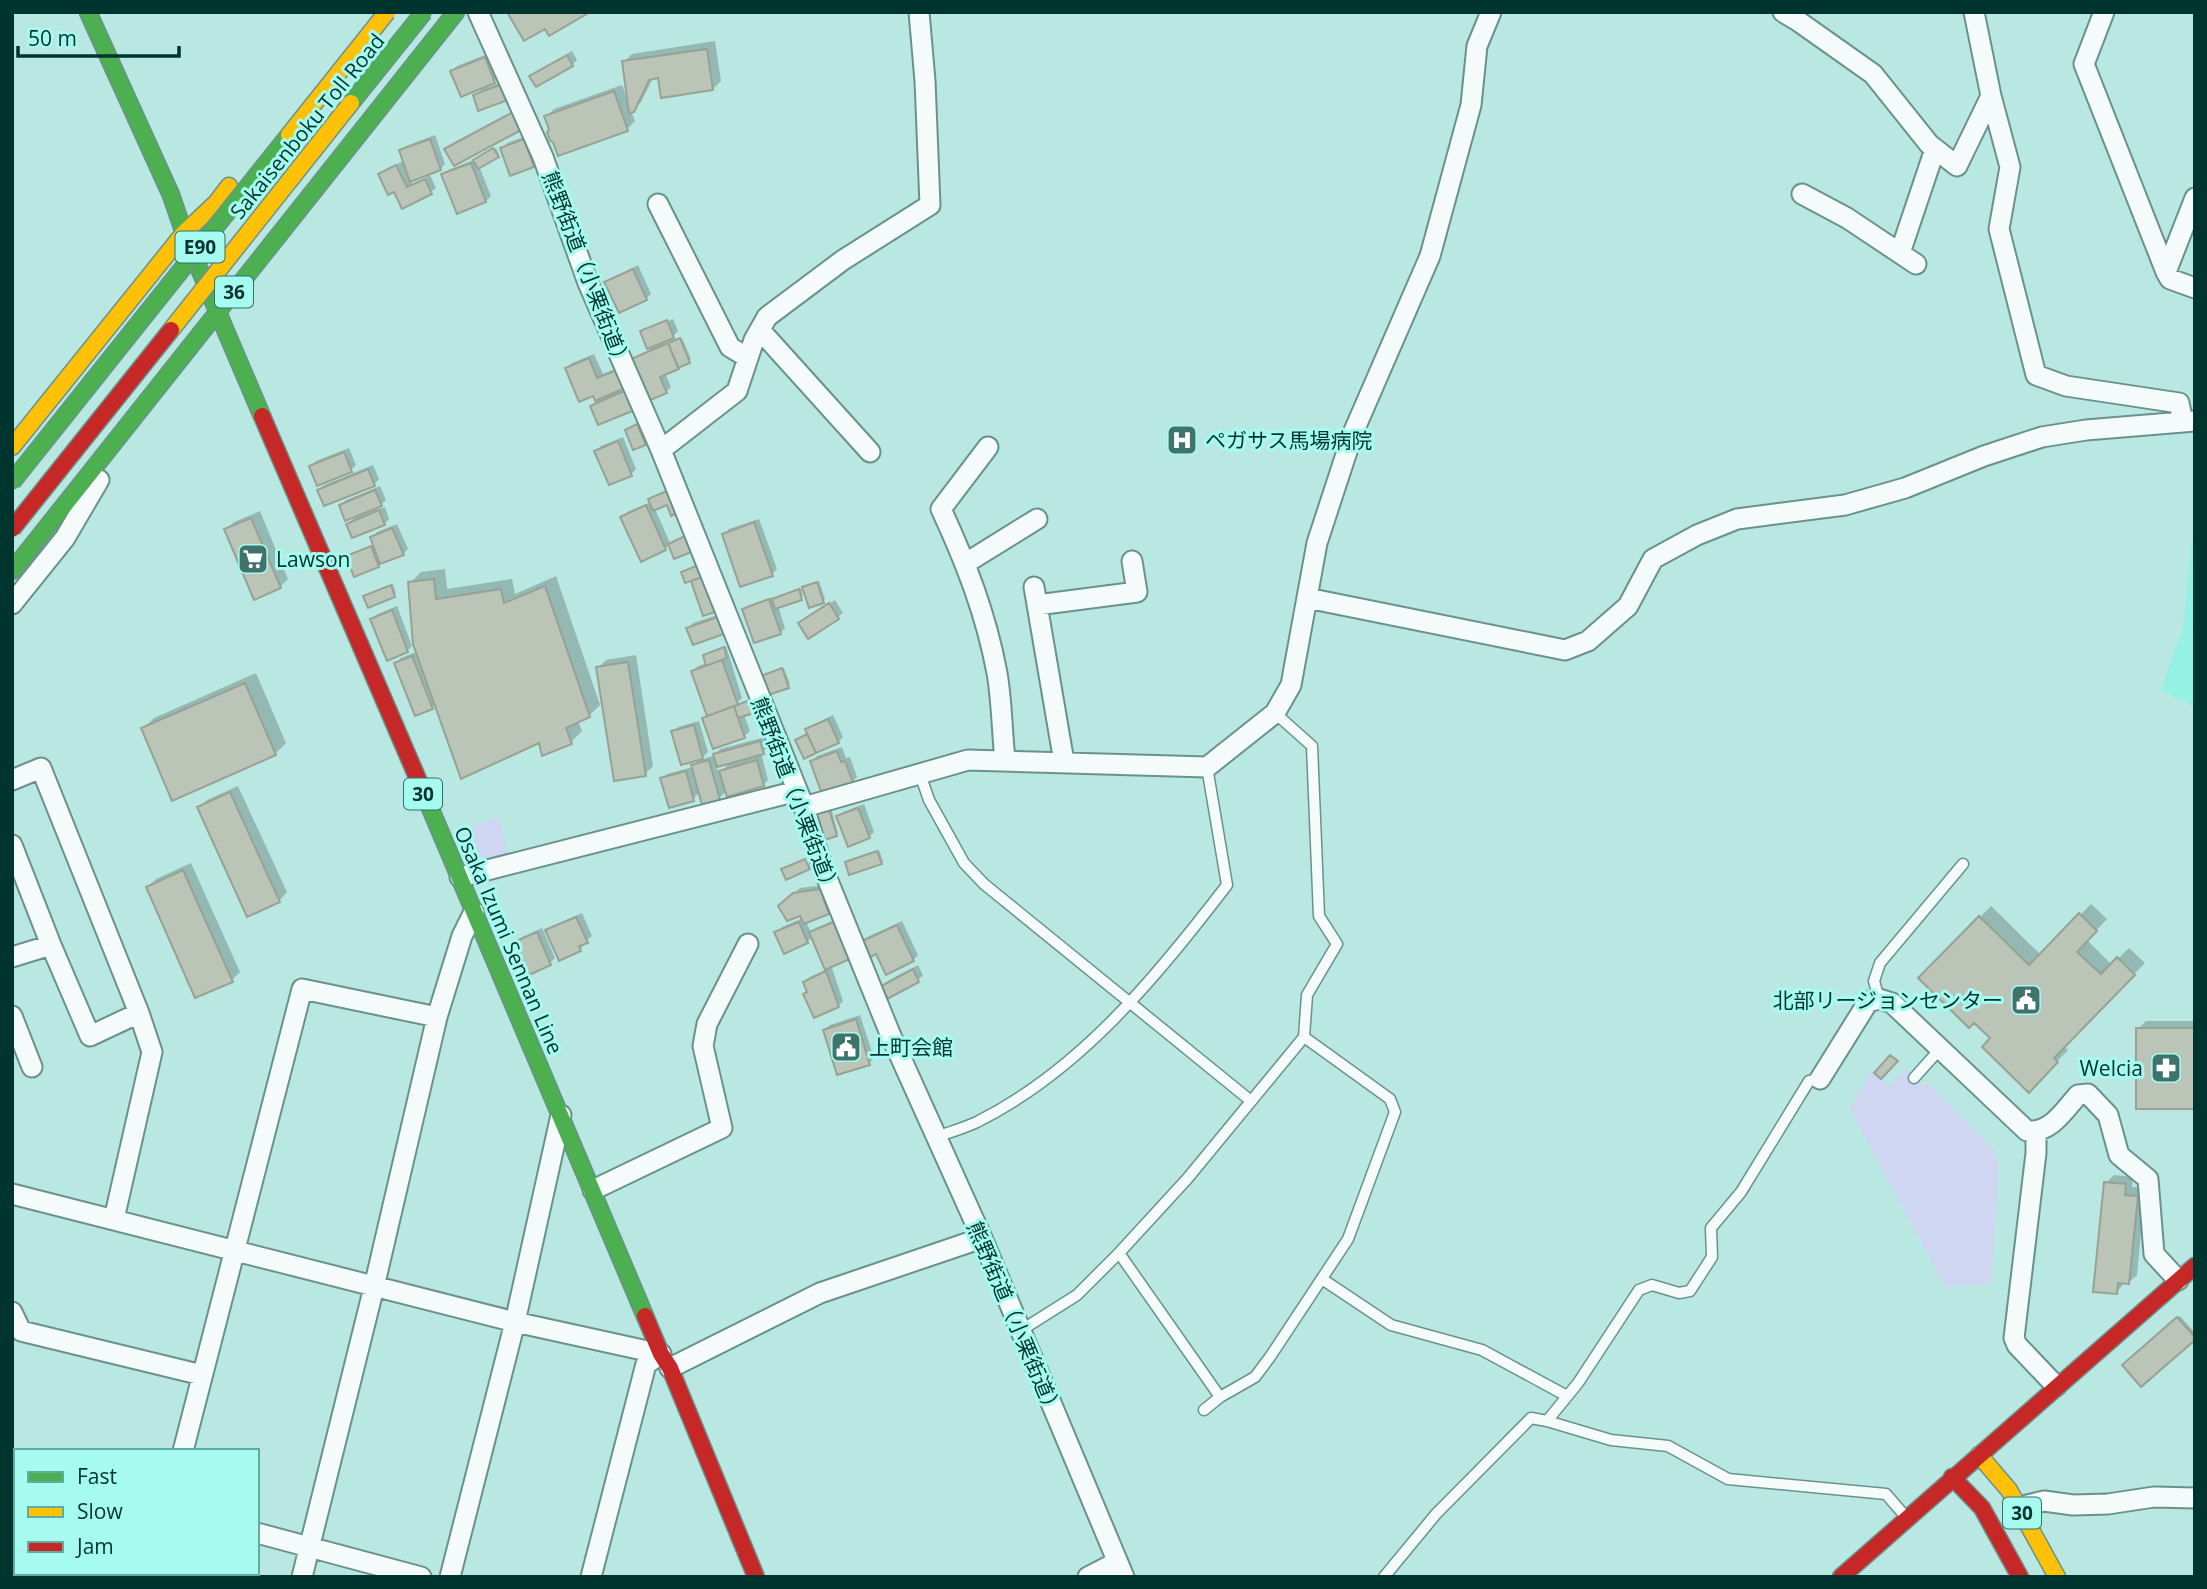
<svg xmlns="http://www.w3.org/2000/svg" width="2207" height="1589" viewBox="0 0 2207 1589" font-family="'Open Sans','Noto Sans JP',sans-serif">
<rect width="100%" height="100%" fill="#b9e7e1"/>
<path fill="#96f1e5" d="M2195,516v191l-34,-17 22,-63z"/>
<path fill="#ced6f1" d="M499,817l8,35 -28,8 -9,-34z
M1905,1069l19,18 4,-4 66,67 5,18 -8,116 -46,3 -95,-178 21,-39 18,16z"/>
<path fill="#0003" fill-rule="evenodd" d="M715,41l6,40 -8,8 -53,-13 -7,2 -12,24 -10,9 4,10 -8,8h-76l-5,-12 8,-8 68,-24 6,16 -4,-39 8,-8z
M572,51l5,9 -5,5 -40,12 5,-5z
M490,53l9,23 -11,11 19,-7 5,13 -37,3 10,-11 -33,-14 5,-5z
M519,108l-64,56 -8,-15 5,-5z
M435,135l10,29 -5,5 -11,4 7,15 -5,4 -28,14 -8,-16 -14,-15 5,-5 19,-10 -4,-9 5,-5zM425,174l2,3 -15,7 -1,-4z
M529,135l9,26 -5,5 -31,-18 5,-5z
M496,148l3,6 -20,12 12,30 -5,5 -28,11 -15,-37 5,-5 28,-11z
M638,265l13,29 -5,5 -39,-16 5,-5z
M673,319l5,12 -6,6 2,4 8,-3 9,21 -12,7 -13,-31 -3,1 13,32 -11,5 6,14 -5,5 -33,-32 5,-5 11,-5 -7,-18 3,-4v3z
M594,354l9,20 19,-8 7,16 -10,10 12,-5 8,17 -47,2 5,-5 -3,-7 -27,-26 5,-5z
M640,423l7,18 -2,2 -18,-13z
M623,437l13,32 -5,5 -21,9 -14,-32 5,-5z
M349,448l7,17 -5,5 -40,-4 5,-5z
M373,465l6,14 -5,6 -55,5 5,-5z
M380,486l6,14 -11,10 10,-3 4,12 -5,5h-36l11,-11 -18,-8 5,-5z
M650,500l18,3 -13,6 15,34 20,-9 -20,10 -5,5 -43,-32 5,-5 24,-10z
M260,511l28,68 -8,8 -54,-57 8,-8z
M759,519l18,50 -5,5 -48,-40 5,-5z
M397,524l11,25 -5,5 -21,8 -4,4 -30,-10 4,-3v3l28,-12 -8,-7 5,-5z
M445,569l2,20 65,-10 3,15 41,-18 44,129 -11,11 -11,5 4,10 -11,11 -31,-1 -104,-38 -4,5 -36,-45 5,-5 17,-7 -8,-68 11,-11z
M819,581l6,18 -2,2 -17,-15z
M393,584l3,9 -2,2 -29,1z
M801,588l2,8 -2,2 -23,8 7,22 -5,5 -36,-23 5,-5z
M835,600l8,13 -34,24 -4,-18z
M397,606l15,40 -5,5 -35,-32 6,-5z
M723,613l5,14 -5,5 -35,-4 5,-5z
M726,646l16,52 -8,8 18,-6 3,9 -11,6 6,16 -6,5 -30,11 -10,-29 4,-4 -15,-43 5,-5 9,-3 -2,-8 2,-2z
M636,655l17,111 -8,8 -47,-106 8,-8z
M784,668l6,16 -2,2 -23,-12z
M256,673l30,70 -11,11 -132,-25 11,-11z
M833,715l10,22 -5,5 -33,15 -6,-19 10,-5 -1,-3 5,-5z
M699,721l9,31 -8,8 16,-5 4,-6 45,-12 3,10 -7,6 7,27 -5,5 -36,6 -8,7 -19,-6 -7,7 -31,-20 5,-5 26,-7 7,-9 -27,-26 5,-5zM731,761l-12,13 -3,-8z
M842,747l4,11 4,-1 7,20 -5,5 -40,-21 5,-5z
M238,786l49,106 -8,9 -80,-93 8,-8z
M864,804l10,28 -5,5 -31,-20 5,-5z
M831,808l7,25 -2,2 -18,-22z
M879,850l4,11 -2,2 -34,-1z
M191,863l49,109 -8,8 -84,-93 8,-8z
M825,885l8,22 -5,5 -22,9 5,12 5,-5 23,-10 15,34 -23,13 12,36 -5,5 -29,-15 -4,-9 5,-5 17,-8 -14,-33 -6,6 -30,-10 5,-5 21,-9 -2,-4 -21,-8 20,-18z
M2091,904l16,15 -20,21 25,25 17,-17 16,15 -81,83 4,4 -39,40 -37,-52 -71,-60 70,-72 50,49z
M582,913l10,23 -8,6 1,2 -5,5 -33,-18 5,-5z
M902,921l16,34 -5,5 -36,-8 -17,-9 5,-5z
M542,928l13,30 -5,5 -34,-21 6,-5z
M918,965l5,10 -5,5 -35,6 5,-5z
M860,1015l14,43 -5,5 -44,-33 5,-5z
M2146,1021h49v86l-57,-78z
M2114,1175l19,2 -1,10 13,1 -8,87 -9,8 -3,-1 -9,11 -10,-110z
M2180,1316l15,17v5l-71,27z"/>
<path fill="#bac4b7" stroke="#98a293" stroke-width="2" d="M507,12h83l-41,24 -4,-7 -21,12z
M707,49l6,41 -52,8 -3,-20 -9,2 -15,32 -5,1 -7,-52z
M567,55l6,11 -37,21 -7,-11z
M485,57l10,26 -34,14 -11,-26z
M502,84l6,16 -30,11 -5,-16z
M614,91l14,40 -70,25 -5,-14 -3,-1 -3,-8 2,-4 -5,-13z
M513,112l10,17 -69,37 -10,-17z
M430,139l11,31 -31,12 -11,-32z
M524,139l10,28 -24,9 -10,-28z
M493,148l6,9 -21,12 -5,-9z
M471,163l15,39 -29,12 -16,-40z
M396,165l11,22 18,-8 7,15 -30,15 -8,-17 -6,3 -10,-21z
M633,269l14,31 -28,13 -15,-31z
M667,320l7,18 -27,11 -7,-18z
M680,338l10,25 -12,5 -10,-25z
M668,343l11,26 -19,8 7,16 -19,8 -17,-42z
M589,358l8,20 20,-8 8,18 -30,13 -2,-5 -14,6 -14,-34z
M626,390l9,20 -37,15 -8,-19z
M637,424l9,21 -13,5 -8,-20z
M618,441l14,35 -23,9 -15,-34z
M344,452l8,20 -35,14 -8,-20z
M368,469l7,17 -51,20 -7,-16z
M375,490l7,16 -37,15 -6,-16z
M669,490l10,22 -8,4 -4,-11 -14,6 -5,-12z
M646,505l20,45 -25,12 -21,-45z
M379,510l6,15 -33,13 -6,-14z
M251,518l30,70 -27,12 -30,-71z
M754,522l19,54 -33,11 -18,-53z
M392,528l12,27 -24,9 -10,-27z
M687,535l7,16 -20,8 -6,-15z
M371,546l8,21 -25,10 -8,-21z
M701,564l4,12 -20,7 -4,-11z
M705,576l13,35 -15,5 -12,-35z
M434,579l2,20 65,-10 3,14 41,-17 45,131 -24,11 6,16 -30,12 -3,-13 -78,36 -48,-135 -5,-62z
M817,582l7,21 -15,5 -7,-21z
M391,585l4,12 -27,11 -5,-12z
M799,589l3,11 -27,9 -3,-10z
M769,599l12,35 -27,9 -12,-34z
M829,603l10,16 -31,20 -10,-16z
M392,610l16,42 -21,9 -17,-42z
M718,617l6,17 -31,11 -7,-17z
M724,647l3,11 -21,8 -3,-11z
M412,656l21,53 -18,7 -21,-53z
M722,660l16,45 -31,11 -16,-45z
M628,662l18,114 -32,5 -18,-114z
M782,668l7,20 -21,7 -7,-19z
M245,683l31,72 -104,46 -31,-73z
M750,700l4,13 -16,5 -4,-12z
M734,706l11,32 -32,11 -11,-31z
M828,719l11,24 -23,10 -11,-24z
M694,725l9,34 -22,6 -10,-34z
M807,734l9,19 -12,6 -9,-19z
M760,741l4,13 -47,13 -4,-13z
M837,751l4,11 4,-1 8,22 -31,11 -12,-33z
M709,760l11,40 -18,5 -11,-40z
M757,760l7,26 -37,11 -8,-26z
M686,771l8,30 -25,7 -9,-30z
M230,792l50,110 -33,15 -50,-110z
M858,808l12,30 -22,9 -12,-31z
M829,809l8,27 -12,4 -9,-27z
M877,851l5,13 -33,11 -4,-13z
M805,859l5,10 -24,11 -5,-11z
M183,870l50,112 -38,16 -49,-111z
M820,889l9,25 -25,10 -4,-8 -13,5 -9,-15 15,-13z
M2079,913l18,18 -20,21 24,22 16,-17 18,18 -81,83 4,4 -29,31 -47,-46 8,-9 -16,-15 -5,5 -51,-50 61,-62 50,49z
M576,917l12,26 -9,3 2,5 -22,10 -14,-31z
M799,922l9,21 -24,11 -10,-22z
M834,922l16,37 -25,11 -16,-38z
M897,925l17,36 -28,14 -10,-21 -10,5 -8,-16z
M537,932l14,33 -22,10 -15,-33z
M913,969l6,13 -32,17 -6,-13z
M826,971l13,36 -25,11 -11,-24 4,-2 -4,-10z
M856,1019l14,46 -33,10 -14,-45z
M2136,1028h59v81h-59z
M1890,1055l8,6 -17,18 -7,-6z
M2104,1182l22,2 -1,11 13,1 -9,88 -11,-1 -1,11 -24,-2z
M2177,1317l18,20v3l-54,47 -19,-22z"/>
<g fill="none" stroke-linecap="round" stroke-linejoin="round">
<g stroke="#69928d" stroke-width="13">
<path id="lane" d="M920,774l9,26 35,63 20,21 267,217
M1879,999l-5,-18 6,-18 83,-99
M1914,1078l26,-29
M937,1137c13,-5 27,-9 40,-15 104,-52 180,-146 250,-237l-20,-118
M1119,1253l101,144
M1322,1279l69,46 91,25 85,46
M1020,1331l57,-36 42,-42 68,-74 117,-142
M1204,1410l16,-13 35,-20 15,-20 78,-118 47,-127 -5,-13 -86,-62 3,-42 30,-51 -18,-28 -7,-170 -37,-33
M1547,1421l31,-38 61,-93 13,-5 27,8 11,-2 22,-34 -1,-29 30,-36 68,-111 11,-2
M1384,1577l52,-63 95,-96 16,3 64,19 57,6 60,33 158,15 19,22"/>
</g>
<g stroke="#69928d" stroke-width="23">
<path id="street" d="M478,12l65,145 45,126 73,167 143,357 18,59 69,170 91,202 142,339
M1783,12l15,9 75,53 56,70 28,22 34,-70 -17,-84
M2104,12l-20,52 82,208 4,7 25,9
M1991,96l19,71 -11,62 37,146 30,11 113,17 4,19
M1802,194l45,24 69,46
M658,204l72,143 18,11
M1900,253l35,-104
M2166,272l29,-74
M760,330l110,122
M988,447l-47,62c25,54 45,105 56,164 5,29 5,59 8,87
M661,450l76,-59 17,-51 13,-23 76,-57 87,-55 -5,-124 -6,-69
M966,563l71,-44
M1034,587l30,175
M1307,598l258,52 23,-9 40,-35 25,-47 44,-24 40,-16 108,-14 60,-17 79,-32 58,-19 44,-7 109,-9
M12,604l53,-66 34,-58
M1037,605l100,-13 -5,-31
M12,780l29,-12 98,245 13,39 -38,167
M804,807l164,-47 239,7 68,-54 16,-28 26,-142 36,-110 77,-177 41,-151 6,-59 14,-34
M12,845l39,100 39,91 49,-23
M460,877l337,-86
M12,957l39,-12
M12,1016l20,51
M1820,1079l48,-77 11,-3 13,4 135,128c24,2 37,-20 51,-36l10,-1 20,21 11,40 29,24 6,75 24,26
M2036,1132v21l-22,185 3,7 39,41
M593,1190l129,-62 -19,-82 4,-22 41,-80
M12,1194l503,128 46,-207
M12,1312l9,19 181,44
M670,1368l150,-75 162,-55
M183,1451l119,-462 135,28
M12,1472l4,1
M2019,1507l25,-6 29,4 35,-1 46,-7 41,1
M257,1533l164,44
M151,1577l1,-4
M302,1577l72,-290 63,-270 25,-81 12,-24
M450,1577l65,-255 146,32
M591,1577l55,-213 15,-10
M1088,1577l29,-15"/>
</g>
<g stroke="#69928d" stroke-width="19">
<path id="fast" d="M88,12l83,183 13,38 78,183
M12,571l444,-559
M420,784l225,532"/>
</g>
<g stroke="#69928d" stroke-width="19">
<path id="slow" d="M12,447l172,-214 32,-30 13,-17
M1979,1455l30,35 48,87"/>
</g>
<g stroke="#69928d" stroke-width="19">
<path id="jam" d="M262,416l158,368
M645,1316l16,38 9,14 86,209
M1952,1477l30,31 38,69
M1841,1577l354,-311"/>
</g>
<use href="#lane" stroke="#f4fbfa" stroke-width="10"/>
<use href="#street" stroke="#f4fbfa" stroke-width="19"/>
<use href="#fast" stroke="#4caf50" stroke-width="16"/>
<use href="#slow" stroke="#ffc107" stroke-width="16"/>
<use href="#jam" stroke="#c62828" stroke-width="16"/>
<g stroke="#69928d" stroke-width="19" stroke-linecap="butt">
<path id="fast-bridge" d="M351,103l73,-91
M12,482l277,-347"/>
</g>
<g stroke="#69928d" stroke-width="19" stroke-linecap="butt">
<path id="slow-bridge" d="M289,135l98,-123
M171,330l180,-227"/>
</g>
<g stroke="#69928d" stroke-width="19" stroke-linecap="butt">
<path id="jam-bridge" d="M12,529l159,-199"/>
</g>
<use href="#fast-bridge" stroke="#4caf50" stroke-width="16"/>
<use href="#slow-bridge" stroke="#ffc107" stroke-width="16"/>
<use href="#jam-bridge" stroke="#c62828" stroke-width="16"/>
</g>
<defs>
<g id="hospital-square" transform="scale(1.575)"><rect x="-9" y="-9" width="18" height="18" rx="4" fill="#41736d" stroke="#a5fbef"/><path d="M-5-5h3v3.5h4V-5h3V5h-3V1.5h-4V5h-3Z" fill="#fff"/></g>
<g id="supermarket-square" transform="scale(1.575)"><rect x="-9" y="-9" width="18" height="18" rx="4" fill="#41736d" stroke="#a5fbef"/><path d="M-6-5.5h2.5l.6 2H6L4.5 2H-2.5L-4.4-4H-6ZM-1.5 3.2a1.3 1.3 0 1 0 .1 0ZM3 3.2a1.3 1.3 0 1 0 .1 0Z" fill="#fff"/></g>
<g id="civic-square" transform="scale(1.575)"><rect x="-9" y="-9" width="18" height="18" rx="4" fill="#41736d" stroke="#a5fbef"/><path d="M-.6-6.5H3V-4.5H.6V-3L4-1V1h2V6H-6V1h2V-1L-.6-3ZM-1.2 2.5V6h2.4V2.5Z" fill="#fff"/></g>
<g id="pharmacy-square" transform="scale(1.575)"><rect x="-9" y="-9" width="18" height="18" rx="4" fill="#41736d" stroke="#a5fbef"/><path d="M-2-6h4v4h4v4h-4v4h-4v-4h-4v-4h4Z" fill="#fff"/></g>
</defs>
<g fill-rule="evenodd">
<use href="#hospital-square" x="1182" y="440"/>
<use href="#supermarket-square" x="253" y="559"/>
<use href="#civic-square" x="2026" y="1000"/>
<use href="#civic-square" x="846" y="1047"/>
<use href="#pharmacy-square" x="2166" y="1068"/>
</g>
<g text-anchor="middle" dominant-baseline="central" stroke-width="6" stroke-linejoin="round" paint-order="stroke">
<g fill="#a5fbef" stroke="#327069" stroke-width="2">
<rect x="175.5" y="231.5" width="49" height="31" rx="5"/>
<rect x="215" y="276.5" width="38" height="31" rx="5"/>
<rect x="404" y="778.5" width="38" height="31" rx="5"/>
<rect x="2003" y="1497.5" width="38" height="31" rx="5"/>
</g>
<g font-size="19" font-weight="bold" fill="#00342f">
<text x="200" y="247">E90</text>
<text x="234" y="292">36</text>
<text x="423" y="794">30</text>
<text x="2022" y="1513">30</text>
</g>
<g font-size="21" fill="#00342f" stroke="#a5fbef">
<text transform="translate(307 126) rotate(-51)">Sakaisenboku Toll Road</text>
<text transform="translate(587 270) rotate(69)">熊野街道（小栗街道）</text>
<text transform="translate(796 796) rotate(69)">熊野街道（小栗街道）</text>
<text transform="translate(509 940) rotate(67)">Osaka Izumi Sennan Line</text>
<text transform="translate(1015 1319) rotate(67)">熊野街道（小栗街道）</text>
</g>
<g font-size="21" fill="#00342f" stroke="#a5fbef" text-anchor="start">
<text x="1205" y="440">ペガサス馬場病院</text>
<text x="276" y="559">Lawson</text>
<text x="2003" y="1000" text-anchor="end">北部リージョンセンター</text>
<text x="869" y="1047">上町会館</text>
<text x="2143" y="1068" text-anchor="end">Welcia</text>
</g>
</g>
<rect width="2207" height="1589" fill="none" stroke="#00342f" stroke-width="28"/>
<rect x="14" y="1449" width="245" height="126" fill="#a5fbef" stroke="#63aba2" stroke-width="2"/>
<rect x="28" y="1472" width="35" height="10" fill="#4caf50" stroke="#63aba2" stroke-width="2"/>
<text x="77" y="1484" font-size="21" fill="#00342f">Fast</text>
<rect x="28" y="1507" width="35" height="10" fill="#ffc107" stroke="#63aba2" stroke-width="2"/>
<text x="77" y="1519" font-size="21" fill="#00342f">Slow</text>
<rect x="28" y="1542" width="35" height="10" fill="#c62828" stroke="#63aba2" stroke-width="2"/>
<text x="77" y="1554" font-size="21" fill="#00342f">Jam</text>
<path d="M18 46v10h161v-10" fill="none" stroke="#00342f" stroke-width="3.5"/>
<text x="28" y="46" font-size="21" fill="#00342f" stroke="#a5fbef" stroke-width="5" paint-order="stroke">50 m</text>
</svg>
